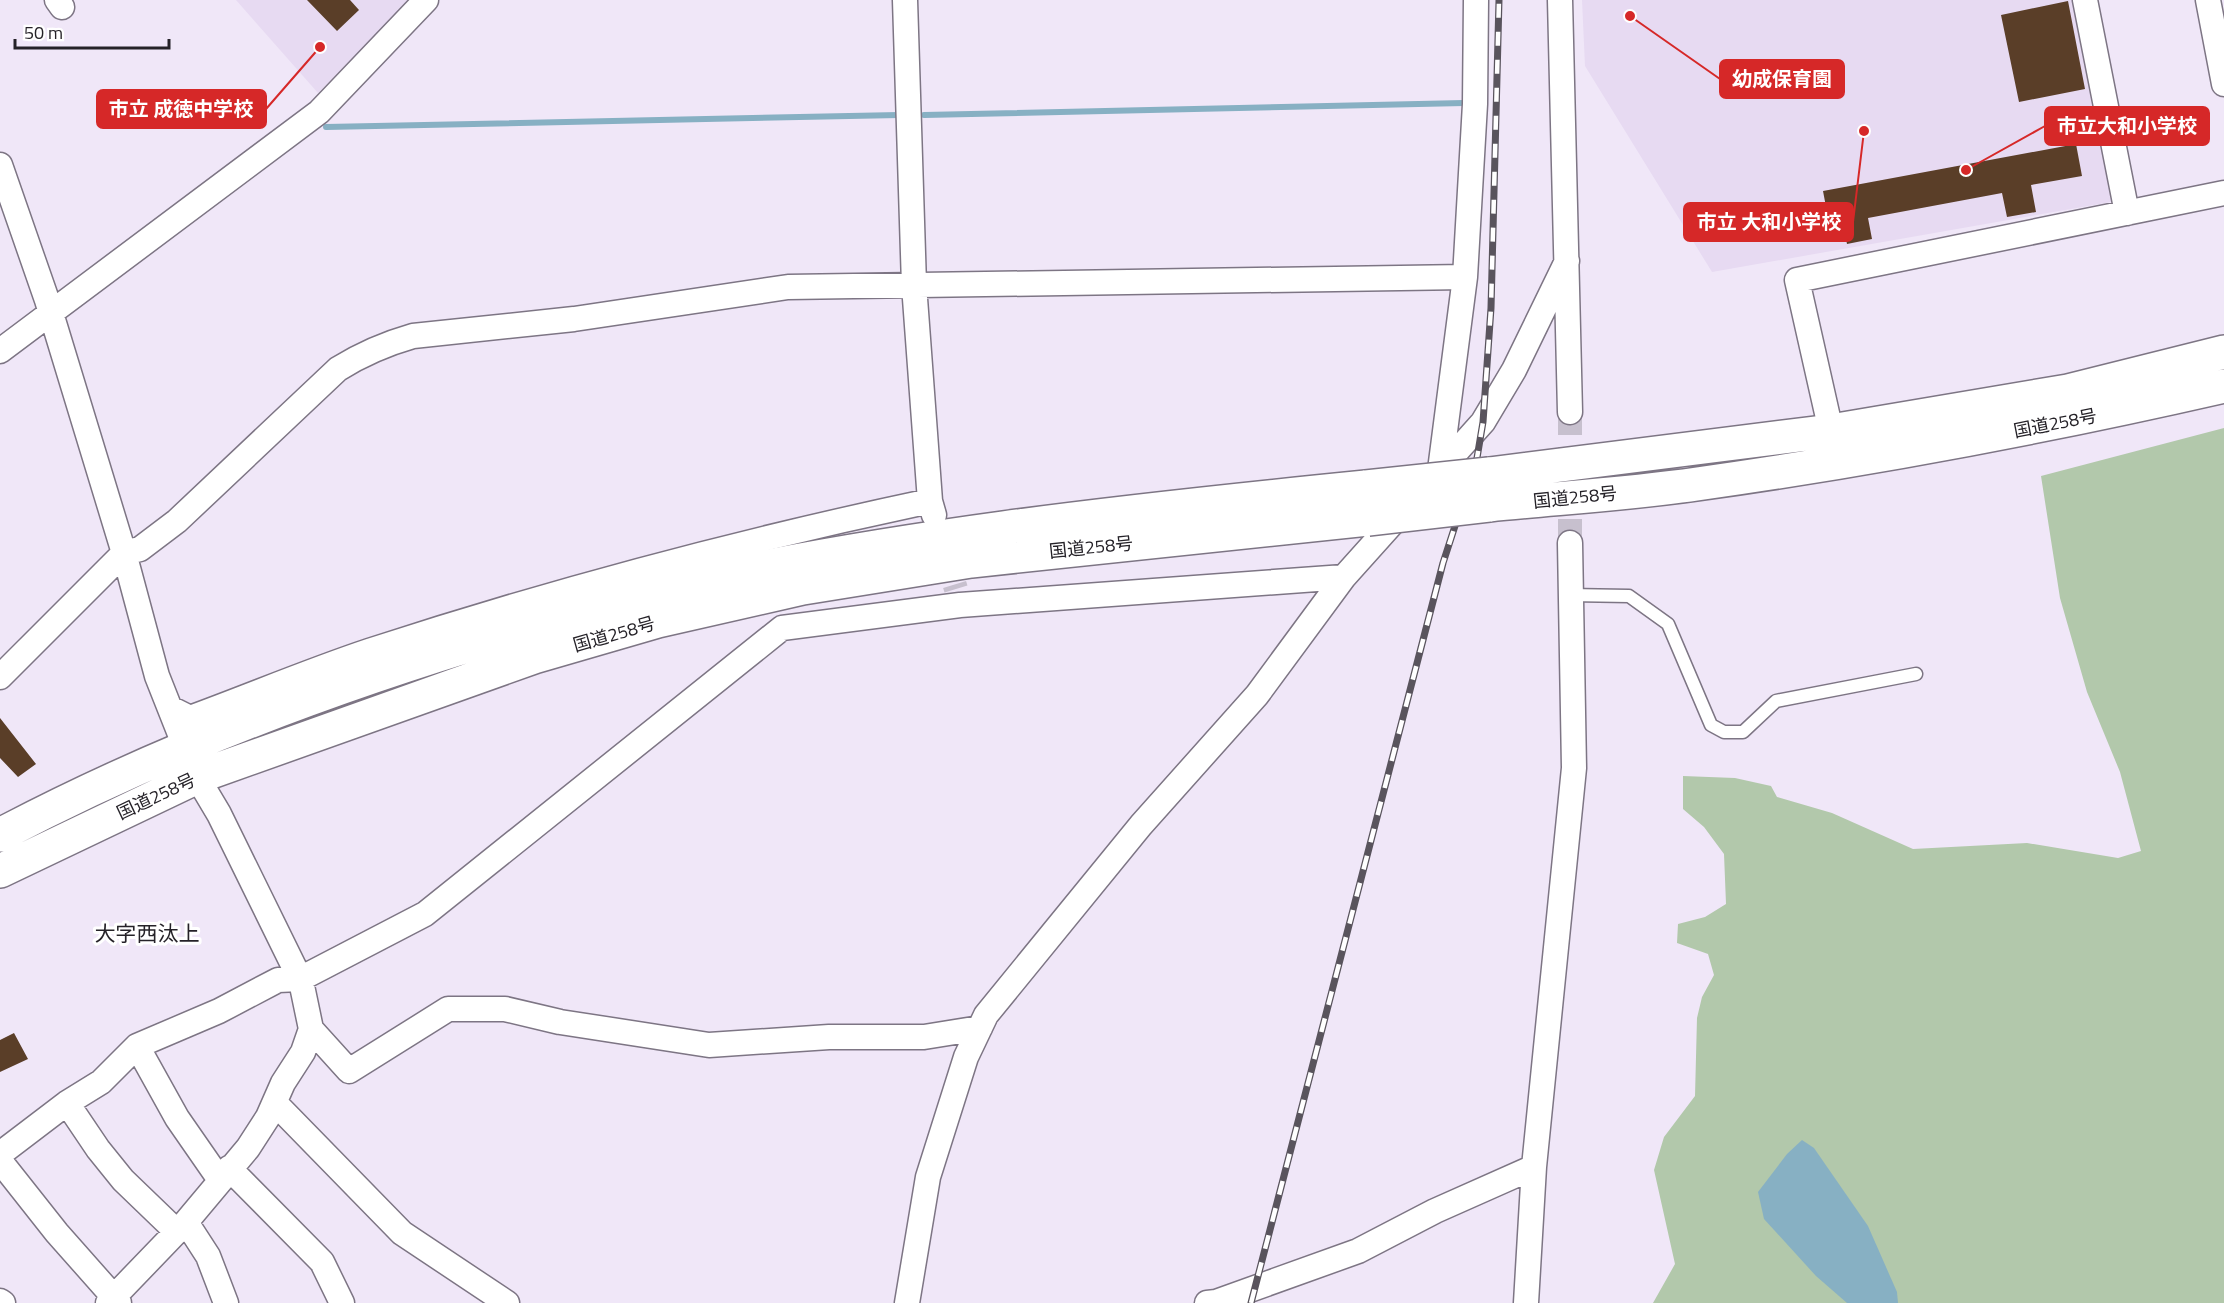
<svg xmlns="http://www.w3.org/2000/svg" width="2224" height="1303" viewBox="0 0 2224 1303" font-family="'Titillium Web','Noto Sans JP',sans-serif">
<rect width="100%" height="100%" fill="#f0e7f8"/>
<path fill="#e7daf2" d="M236,0h173l-91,93z
M1582,0h494l41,197 -6,5 -399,70 -127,-206z"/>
<path fill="#b2c8ab" d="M2224,428v875h-571l22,-39 -21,-94 10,-33 31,-41 2,-78 5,-21 12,-22 -6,-21 -31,-11 1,-19 27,-7 21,-13 -2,-50 -20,-27 -21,-18v-33l52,2 36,8 6,11 55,16 81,36 114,-6 91,15 23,-7 -21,-79 -33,-80 -27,-94 -19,-122z"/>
<path fill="#87b0c3" d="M1802,1140l12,8 54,78 29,66 1,11h-51l-31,-27 -52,-57 -6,-27 29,-38z"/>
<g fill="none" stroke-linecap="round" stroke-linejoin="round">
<path stroke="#87b0c3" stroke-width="6" d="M924,115l540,-12
M326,127l573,-12"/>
</g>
<path fill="#5a3e28" d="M307,0h43l9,10 -22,21z
M2068,1l17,88 -66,13 -18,-87z
M2076,144l6,32 -51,9 5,27 -29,5 -5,-24 -134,25 4,21 -25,5 -4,-19 -13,3 -7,-37z
M0,718l36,46 -18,13 -18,-19z
M14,1033l14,26 -28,13v-32z"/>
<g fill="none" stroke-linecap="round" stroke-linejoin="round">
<path stroke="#c7c0ce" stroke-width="24" stroke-dasharray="24 12" stroke-linecap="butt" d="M1570,543v-131
M944,550l12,39"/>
<g stroke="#7d7584" stroke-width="15">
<path id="service" d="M1569,595l60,1 39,28 43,101 13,7h19l33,-31 140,-27"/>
</g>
<g stroke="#7d7584" stroke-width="27">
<path id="minor" d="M57,0l5,7
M905,0l9,285 16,216 4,14
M1560,0l10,412
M2085,0l42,213
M2208,0l16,84
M0,165l47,135 77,253 33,123 40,101 22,37 82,167 10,48 -8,23 -20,31 -15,34 -20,31 -62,74 -78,81
M0,351l319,-239 107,-112
M1831,431l-34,-151 427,-87
M1440,470l25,-193 10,-173 1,-104
M0,677l124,-124 16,-4 37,-28 161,-152c24,-15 47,-25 75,-33l161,-17 214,-32 677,-10
M170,708l20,10c60,-22 119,-47 179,-67 184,-60 372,-110 561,-150
M311,1029l38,42 99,-62h57l55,13 149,23 120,-8h95l56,-9
M137,1046l40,72 43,62
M67,1103l31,46 25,31 54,52
M275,1103l127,130 105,70
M0,1154l67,-51 34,-21 36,-36 82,-35 59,-31 22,-1 125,-65 357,-286 178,-23 384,-28
M0,1161l57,72 62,70
M229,1168l93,94 20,41
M186,1222l22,34 18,47
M0,1301l3,2
M907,1303l21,-126 38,-120 20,-42 155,-190 116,-130 87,-118 139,-155 31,-52 53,-109
M1207,1303l9,-1 142,-51 77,-40 99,-44
M1526,1303l8,-136 40,-399 -4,-225"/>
</g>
<g stroke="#7d7584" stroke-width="36">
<path id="trunk" d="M1489,474l342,-43 237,-40 156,-39
M1489,505c69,-7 139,-11 208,-21 177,-25 352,-58 527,-98
M0,835c163,-86 334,-150 510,-202 45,-14 90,-30 136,-41 236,-55 479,-81 720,-105
M0,871l197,-94 337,-120 124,-36 145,-33 168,-27 397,-42"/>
</g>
<use href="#service" stroke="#fff" stroke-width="12"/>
<use href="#minor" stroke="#fff" stroke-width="24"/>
<use href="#trunk" stroke="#fff" stroke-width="33"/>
<g stroke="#59545d" stroke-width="7">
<path id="rail" d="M1251,1303l192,-740 34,-105 6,-36 8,-114 8,-308"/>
</g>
<use href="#rail" stroke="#fff" stroke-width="4.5" stroke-dasharray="14" stroke-linecap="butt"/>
<g stroke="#7d7584" stroke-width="36" stroke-linecap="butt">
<path id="trunk-bridge" d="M1366,487l123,-13
M1368,519l121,-14"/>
</g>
<use href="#trunk-bridge" stroke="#fff" stroke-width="33"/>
</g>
<g text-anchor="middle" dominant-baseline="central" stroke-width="6" stroke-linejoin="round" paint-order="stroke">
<g font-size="18" fill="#252228" stroke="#fff">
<text transform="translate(2055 423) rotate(-11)">国道258号</text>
<text transform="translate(1575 497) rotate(-6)">国道258号</text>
<text transform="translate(1091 547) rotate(-6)">国道258号</text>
<text transform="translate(614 634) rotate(-16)">国道258号</text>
<text transform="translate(156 796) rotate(-25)">国道258号</text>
</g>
<g font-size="21" fill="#252228" stroke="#fff">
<text x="147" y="933">大字西汰上</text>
</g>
</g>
<path fill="none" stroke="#d62828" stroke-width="2" d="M1630 16L1720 79M320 47L266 109M1966 170L2045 126M1864 131L1853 222"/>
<g fill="#d62828" stroke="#fff" stroke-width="2">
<circle cx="1630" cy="16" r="6"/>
<circle cx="320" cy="47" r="6"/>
<circle cx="1966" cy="170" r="6"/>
<circle cx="1864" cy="131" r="6"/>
</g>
<g fill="#d62828" stroke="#d62828" stroke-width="2">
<rect x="1720" y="60" width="124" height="38" rx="6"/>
<rect x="97" y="90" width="169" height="38" rx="6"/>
<rect x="2045" y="107" width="164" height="38" rx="6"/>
<rect x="1684" y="203" width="169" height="38" rx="6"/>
</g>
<g font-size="20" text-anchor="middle" font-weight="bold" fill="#fff">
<text x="1782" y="86">幼成保育園</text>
<text x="181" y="116">市立 成徳中学校</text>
<text x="2127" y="133">市立大和小学校</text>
<text x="1769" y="229">市立 大和小学校</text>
</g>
<path d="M15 39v9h154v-9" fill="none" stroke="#252228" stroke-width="3"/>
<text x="24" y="39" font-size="18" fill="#252228" stroke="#ffffff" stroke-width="4.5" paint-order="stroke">50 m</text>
</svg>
